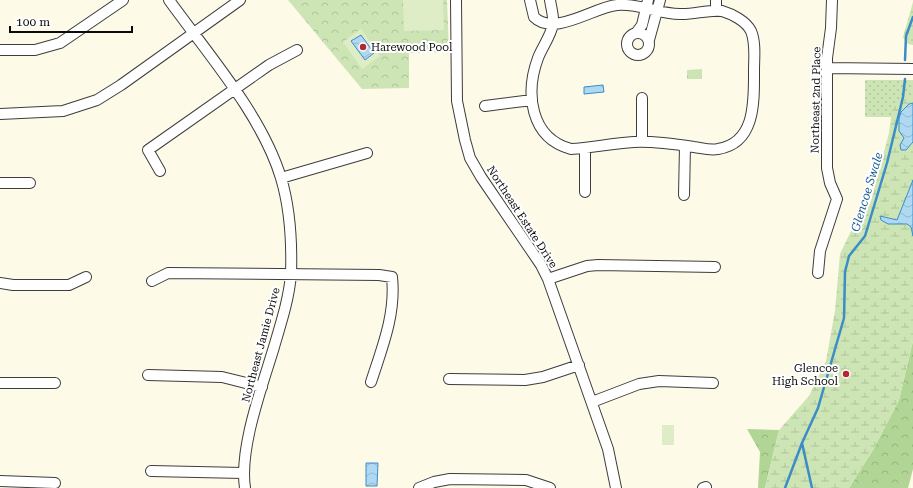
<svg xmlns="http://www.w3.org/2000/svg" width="913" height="488" viewBox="0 0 913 488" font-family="'Roboto Serif',serif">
<defs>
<pattern id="grass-dots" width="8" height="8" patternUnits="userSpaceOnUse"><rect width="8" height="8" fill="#cde5b4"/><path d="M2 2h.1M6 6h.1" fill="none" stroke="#afc399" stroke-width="1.8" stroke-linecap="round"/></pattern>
<pattern id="forest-crowns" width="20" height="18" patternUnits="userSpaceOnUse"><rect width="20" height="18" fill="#b1d595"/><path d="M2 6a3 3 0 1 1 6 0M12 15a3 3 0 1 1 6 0" fill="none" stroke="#97b67f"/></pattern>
<pattern id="wetland-marsh" width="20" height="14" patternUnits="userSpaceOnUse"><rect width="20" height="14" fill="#cde5b4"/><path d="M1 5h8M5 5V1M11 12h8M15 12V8" fill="none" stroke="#afc399"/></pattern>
<pattern id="park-crowns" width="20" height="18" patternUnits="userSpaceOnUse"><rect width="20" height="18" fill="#cde5b4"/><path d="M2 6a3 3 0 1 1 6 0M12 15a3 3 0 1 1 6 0" fill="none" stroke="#afc399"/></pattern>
<pattern id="water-waves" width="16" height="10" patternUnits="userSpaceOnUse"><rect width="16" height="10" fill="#afd9f2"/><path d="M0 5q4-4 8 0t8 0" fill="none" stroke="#95b9ce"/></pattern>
</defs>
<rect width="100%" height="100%" fill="#fefae8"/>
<path fill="url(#grass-dots)" d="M865,80h48v37h-48z"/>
<path fill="url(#forest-crowns)" d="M913,341v128l-5,19h-59l24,-38 26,-50z
M747,429l32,1 -14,58h-7l2,-36z"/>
<path fill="url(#wetland-marsh)" d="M913,2v43c-6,0 -8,-4 -10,-8z
M903,97h10v244l-14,59 -26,50 -24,38h-84l14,-58 30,-34 17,-35 9,-50 5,-57 11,-23 12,-13 8,-17 18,-68 3,-23 5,-7z"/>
<path fill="url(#park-crowns)" d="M288,0h159l2,52 -40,1v35l-47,1z
M702,69v10h-15v-9z"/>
<path fill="#dfedc6" d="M403,0h40l1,30 -40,1z
M361,29l19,27 -18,13 -19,-27z
M662,425h12v20h-12z"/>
<path fill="url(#water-waves)" stroke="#3a8dc6" d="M361,35l13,18 -9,7 -14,-19z
M603,85l1,7 -20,2v-7z
M913,103v39l-7,8h-5l-1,-5 4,-7 -5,-7v-12l2,-7 8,-8z
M913,180v56l-2,-9 -4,-3h-19l-7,-4 -1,-4 17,4z
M366,463h12l-1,23h-11z"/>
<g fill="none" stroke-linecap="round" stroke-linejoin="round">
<path stroke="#3a8dc6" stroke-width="2.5" d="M905,60l1,-24 7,-19
M802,443l10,45
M785,488l17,-45 16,-35 26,-90 1,-46 4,-16 16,-20 22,-73 16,-66 2,-18"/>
<g stroke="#3d3d3d" stroke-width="12">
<path id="minor" d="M169,0c38,53 93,115 112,178 9,30 11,65 10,96 -2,25 -10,49 -17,73 -12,40 -35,101 -29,141
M456,0l1,101 8,39 5,18 11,19 60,88 7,14 60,170 8,39
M530,0l4,17c20,20 60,-10 83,-12 22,-2 41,9 63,9 12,1 30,-5 42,-3 10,3 24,10 29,20 5,12 3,27 3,39 0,31 2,73 -36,79 -8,2 -16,-1 -24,-2 -20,-3 -41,-6 -60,-5 -22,1 -42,6 -63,7 -41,-11 -46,-56 -33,-91 4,-11 13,-22 15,-34 1,-7 -2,-17 -3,-24
M716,0v11
M627 44a11 11 0 1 1 22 0a11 11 0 1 1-22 0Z
M636,33l6,-8 6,-25
M649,40l11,-40
M0,50h35l25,-7 63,-43
M827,68l86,1
M485,106l47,-6
M0,114l63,-3 34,-11 24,-15 119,-85
M642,142v-44
M585,149v43
M160,171l-12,-21 121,-85 28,-15
M281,178l86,-25
M0,183h30
M684,195l1,-49
M818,273l2,-22 17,-52 -7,-16 -3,-15v-110l4,-30 1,-28
M548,279l39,-13 11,-1 117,2
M152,281l16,-8 211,2 13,2c4,37 -10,71 -21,105
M0,283l13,2h56l17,-8
M148,375l74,2 40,10
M449,379l76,1 18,-3 36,-12
M0,383h55
M592,402l47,-18 20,-3 54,2
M151,471l92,2
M0,481l55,2
M419,488l15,-6 16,-3 76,1 24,8
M703,488l3,-1"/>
</g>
<use href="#minor" stroke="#fff" stroke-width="10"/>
</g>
<g fill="#b22a2f" stroke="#fff" stroke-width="1.5">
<circle cx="363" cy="47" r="4"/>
<circle cx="846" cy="374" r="4"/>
</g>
<g text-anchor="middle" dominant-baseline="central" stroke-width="4" stroke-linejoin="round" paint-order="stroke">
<g font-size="11" fill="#0a0a0a" stroke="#fff" text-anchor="start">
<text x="371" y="47">Harewood Pool</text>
<text x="838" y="368" text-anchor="end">Glencoe<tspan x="838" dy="13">High School</tspan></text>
</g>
<g font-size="11" fill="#0a0a0a" stroke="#fff">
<text transform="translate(816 100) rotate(-89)">Northeast 2nd Place</text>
<text transform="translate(522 217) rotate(57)">Northeast Estate Drive</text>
<text transform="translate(261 345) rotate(-75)">Northeast Jamie Drive</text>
</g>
<g font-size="12" font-style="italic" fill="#1b5e94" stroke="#fff">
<text transform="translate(867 192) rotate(-73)">Glencoe Swale</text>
</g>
</g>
<path d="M10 26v6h122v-6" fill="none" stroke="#0a0a0a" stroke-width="2"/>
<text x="16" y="26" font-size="12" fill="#0a0a0a" stroke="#ffffff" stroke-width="3" paint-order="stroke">100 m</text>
</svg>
